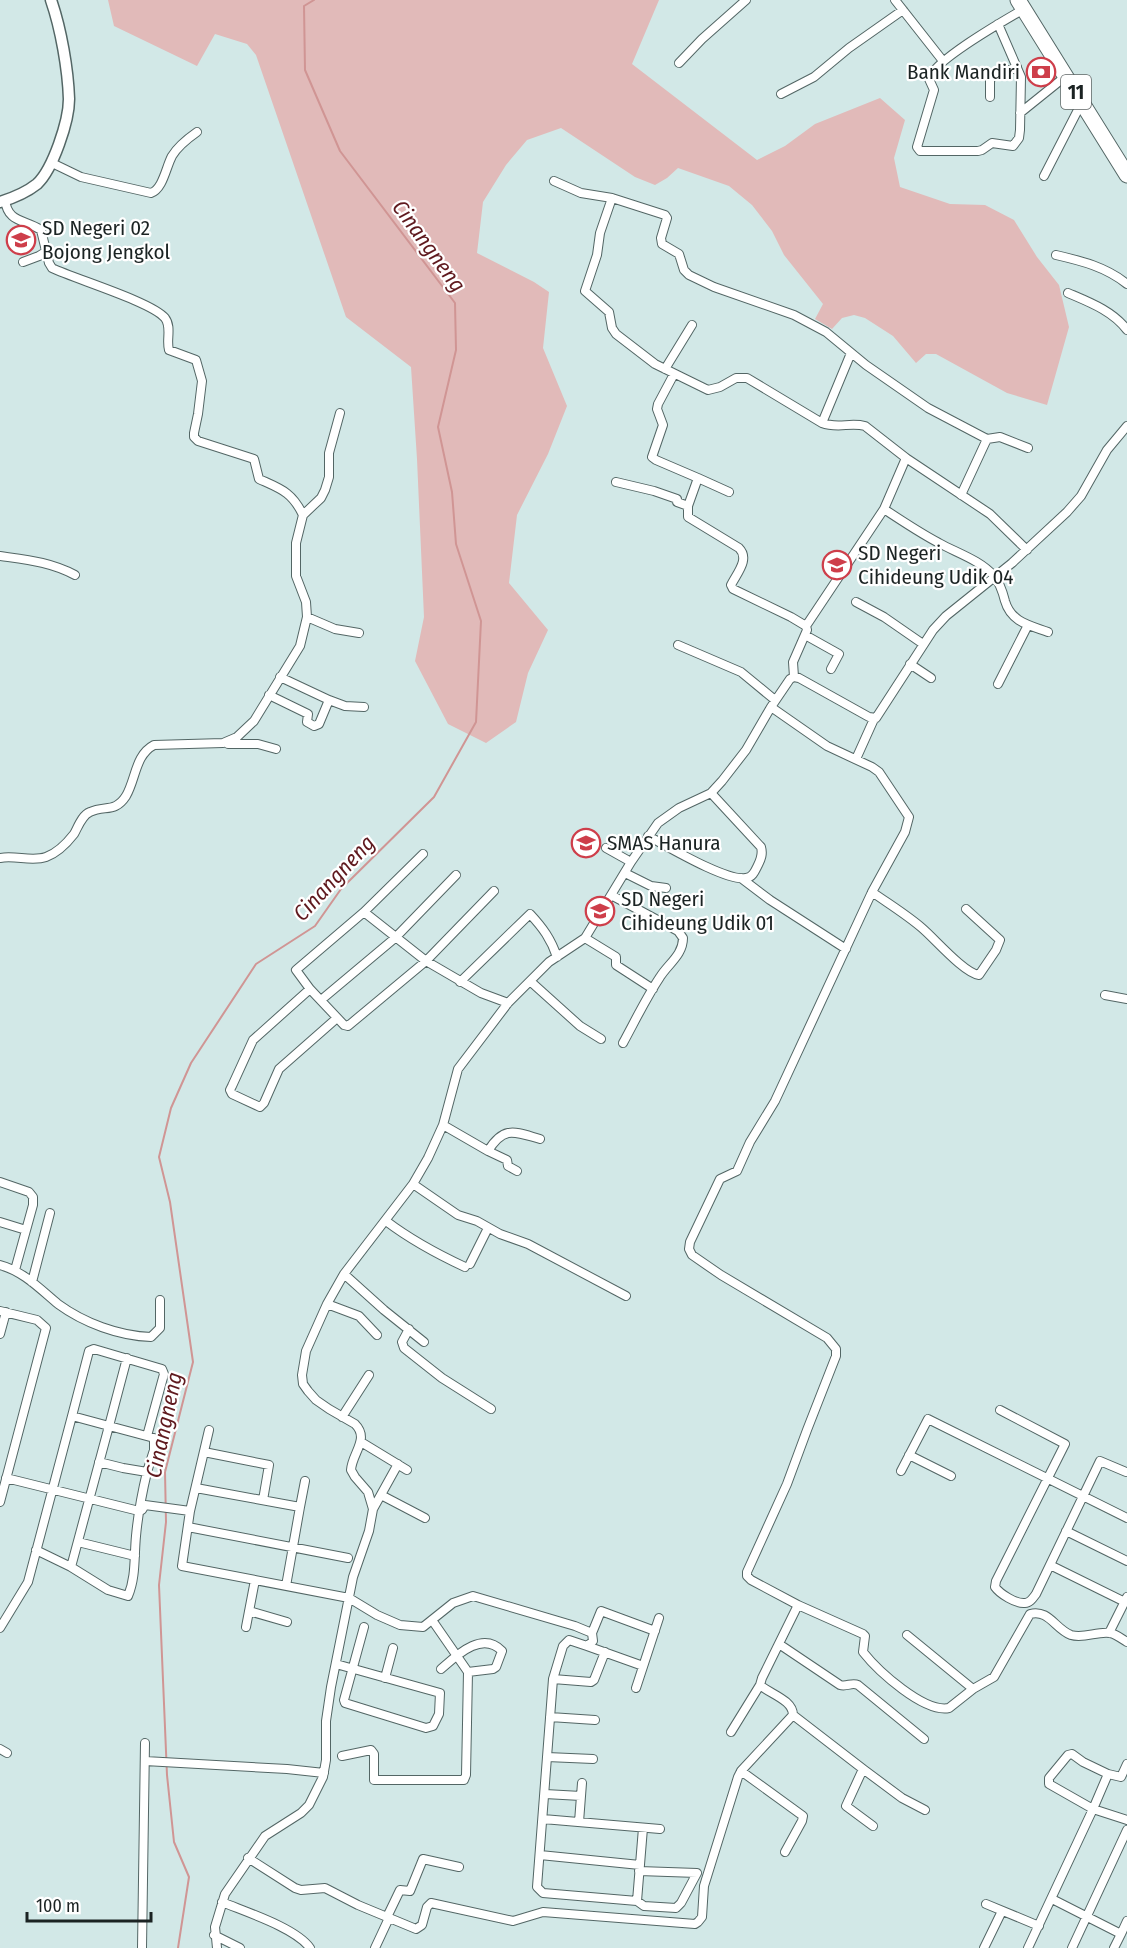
<svg xmlns="http://www.w3.org/2000/svg" width="1127" height="1948" viewBox="0 0 1127 1948" font-family="'Fira Sans Condensed',sans-serif">
<rect width="100%" height="100%" fill="#d2e8e7"/>
<path fill="#e1bab9" d="M108,0h551l-27,64 125,96 28,-14 30,-22 65,-26 25,22 -11,38 6,29 50,17 35,1 29,15 23,37 22,28 10,42 -22,78 -40,-12 -71,-39h-10l-10,9 -23,-27 -28,-18 -11,-3 -12,3 -10,11 -17,-10 8,-15 -39,-49 -12,-24 -20,-26 -23,-19 -51,-18 -11,10 -12,7 -20,-8 -74,-49 -34,12 -21,25 -23,37 -6,51 57,29 15,10 -6,56 24,58 -19,48 -31,61 -8,68 39,47 -20,43 -12,49 -30,21 -38,-19 -33,-63 9,-44 -7,-158 -6,-92 -65,-50 -90,-262 -9,-11 -32,-10 -18,32 -83,-40z"/>
<g fill="none" stroke-linecap="round" stroke-linejoin="round">
<path stroke="#d09594" stroke-width="2" d="M178,1948l11,-71 -15,-35 -7,-67 -8,-190 7,-63 -1,-50 28,-110 -23,-160 -11,-45 12,-49 20,-45 65,-99 59,-38 26,-37 93,-92 42,-75 5,-101 -25,-77 -4,-52 -14,-65 18,-77 -1,-47 -115,-152 -35,-81 -1,-64 10,-6"/>
<g stroke="#536665" stroke-width="10">
<path id="street" d="M895,0l48,61
M998,24l23,53 -1,53 -1,8 -6,8 -21,-3 -10,7 -4,1h-58l-3,-4 17,-57 -5,-11c4,-18 76,-59 95,-70
M679,63l23,-24 44,-39
M781,94l33,-17 35,-29 54,-38
M990,97v-19l27,-11
M1020,113l46,-37
M52,163l29,14 70,16c12,-4 15,-26 21,-37 6,-10 15,-17 25,-24
M1044,176l37,-72
M554,181l27,12 31,5
M5,200c3,23 19,19 36,30l8,33 3,5c23,11 100,34 113,50 7,9 1,22 4,32l27,10 6,21 -4,33 -4,19v4l4,4 56,18 5,20c22,10 33,13 44,36
M1056,255c26,6 50,12 71,29
M23,262l16,-6 8,-5
M1068,293c21,9 45,18 59,37
M665,369l27,-44
M674,374l-16,30 -1,5 6,16 -11,32 4,3 42,18 -10,28v11l51,31c11,11 -2,25 -8,37l2,4 58,28 15,9 1,4 -14,32 1,15
M822,423l29,-70
M698,478l31,14
M616,482l38,9 23,8v3l11,4
M961,495l26,-56
M884,509c18,12 36,24 55,34 18,10 41,17 55,33 6,7 9,17 11,25 6,21 24,24 43,31
M1027,550l-37,-36 -84,-56 -41,-32c-15,-4 -27,3 -43,-3l-75,-45h-11l-16,9 -12,3 -53,-26 -39,-30 -4,-6 -3,-16 -24,-21 12,-36 3,-22 12,-35 53,17 2,3 -6,20 1,6 17,10 5,16 5,5 25,12 80,28 32,17 40,33 62,43 59,31 13,-2 28,11
M0,556c28,4 50,6 75,19
M856,602l28,15 39,27
M307,617l28,12 24,4
M806,626l78,-117 22,-51
M805,635l34,19 -8,15
M678,645l63,27 34,28
M910,664l21,14
M280,677l49,23 16,6 19,1
M998,684l30,-59
M269,695l39,19 -1,8 7,4 5,-2 10,-24
M771,707l56,39 45,21 7,5 30,45 -4,15 -33,60 -97,209 -25,41 -13,29 -17,8 -30,63 -1,7 3,6 29,20 106,63 9,11v7l-29,74 -20,54 -40,88v4l4,4 47,25
M228,744h30l18,5
M856,759l18,-40
M648,836c19,10 79,46 98,42 7,-1 9,-7 12,-13 3,-6 5,-11 3,-18l-50,-54
M606,848l25,14
M423,854l-59,58 62,49 55,32 27,10
M0,858c15,-3 32,4 46,-1 11,-4 21,-14 28,-23 4,-7 8,-19 16,-22 15,-7 25,1 36,-16 10,-17 9,-41 28,-51l69,-2 14,-6 17,-16 46,-75 7,-29 -1,-15 -10,-26v-33l7,-28 18,-17 4,-8 4,-13v-24l11,-40
M625,873l26,13 15,2
M741,878l29,22 76,49
M872,892c17,12 35,23 50,36 13,11 42,45 57,47l17,-25 4,-10 -34,-31
M611,895l67,36 5,7c0,17 -15,26 -23,39 -14,21 -25,44 -37,66
M364,912l-68,58 14,19 34,36 4,1 78,-65 68,-70
M585,938l31,19v8l37,24
M530,981l50,45 21,13
M460,982l70,-68c13,14 21,25 27,43
M310,989l-57,51 -21,46 -2,4 2,4 28,13 4,-4 15,-34 58,-51
M1105,995l22,4
M321,1000l74,-62 61,-63
M443,1125l45,26c16,-26 27,-19 52,-12
M488,1151l19,9 1,6 9,5
M0,1182l29,10 4,5v8l-18,65
M413,1184l45,31 19,6 23,13 28,10 98,52
M386,1221c25,19 51,33 79,46
M0,1222l26,8
M470,1264l18,-36
M0,1265c23,6 40,24 58,39 26,19 61,32 93,33l9,-9v-28
M344,1274l40,36 40,32
M32,1282l18,-69
M327,1304l32,12 18,19
M0,1311l37,9 9,8 -46,174
M409,1329l-7,13 2,6 38,30 49,31
M0,1334l6,-22
M1000,1410l65,34 -69,137 -1,6c5,7 21,17 30,16 5,0 8,-5 11,-9l64,-133 26,11
M72,1416l17,-65 5,-2 68,20 2,5 -17,62
M342,1417l27,-42
M361,1442l46,28
M204,1452l65,13 -6,35
M909,1455l42,21
M99,1462l24,6 24,4 7,-22v-12l-45,-12 18,-68
M901,1471l27,-52 199,99
M6,1478l133,33 3,-1 3,-5 45,6 -8,55 167,32 28,17 23,10 23,2 30,-24 20,-7 102,30 17,7 1,8 -6,5 -18,-6 -6,6 -10,33 -16,208 6,6 94,8 7,5 32,2 5,-5 16,-30 -58,-2
M196,1488l104,19 -14,79
M381,1495l44,23
M300,1507l5,-26
M373,1509l25,-45
M190,1511l19,-81
M188,1527l160,31
M1066,1531l61,30
M78,1542l57,14
M1050,1565l75,37
M71,1567l37,23 20,6c8,-19 6,-39 8,-60 2,-22 6,-43 11,-64
M249,1611l38,11
M246,1627l9,-47
M0,1628l28,-46 44,-166 37,10 -38,141 -35,-17
M592,1633l9,-22 54,20
M1109,1633l18,-36
M907,1635l66,54
M779,1644l61,41c7,2 12,-3 18,0l66,54
M587,1646l56,20
M336,1664l104,29 -1,21 -6,12 -7,2 -81,-25 -1,-3 20,-73
M441,1669c15,-13 41,-39 61,-18l-6,16 -3,2 -25,3
M385,1678l8,-30
M553,1679l38,3 3,-2 11,-28
M636,1688l23,-70
M793,1715l70,54 -17,37 27,20
M550,1717l45,3
M731,1732l29,-47
M0,1749l7,4
M342,1756l29,-6 3,4v26h90l2,-5 2,-103 -36,-52
M547,1757l46,2
M145,1761l142,8 37,4
M863,1769l39,29 23,12
M741,1771l62,45 -1,5 -17,31
M1108,1774l13,3 6,-13
M545,1794l36,2
M543,1819l117,10
M579,1822l3,-39
M540,1855l100,10
M248,1858l47,30 6,2 24,-2 33,17 58,24 6,-4 5,-18 4,-4 82,18 30,-9 152,12 3,-2 4,-5 2,-31 34,-109 3,-6 52,-56c0,-15 -23,-21 -33,-30l2,-7 36,-73 65,29 2,2 -2,16c15,19 61,61 86,56l24,-19 21,-12 36,-63c19,-5 25,15 41,21 13,4 26,-4 39,-2 6,1 12,6 17,9
M1052,1899l69,35 6,-13
M637,1901l6,-73
M222,1902c24,10 74,26 88,46
M986,1904l53,22
M387,1917l13,-27 10,1 13,-32 36,8
M214,1935l26,13
M142,1948l3,-205
M217,1948l-2,-21 10,-33 40,-58 36,-23 8,-8 14,-28 3,-17v-39l5,-34 22,-110 16,-46 4,-22 -5,-17 -13,-15 -4,-7c1,-17 19,-31 4,-46l-26,-15 -13,-9 -8,-9 -5,-7 -1,-9 4,-24 21,-47 17,-30 69,-90 15,-26 15,-33 15,-56 50,-66 41,-41 36,-24 46,-76 27,-39 21,-15 32,-15 11,-12 24,-31 25,-43 19,-28 4,-2 5,1 70,39 7,1 57,-88 13,-14 66,-53 55,-51 14,-16 26,-46 20,-24
M375,1948l14,-30
M984,1948l18,-37
M1028,1948l65,-139 -44,-25v-6l19,-23 4,-1 11,8 25,12 -15,35 34,11
M1072,1948l55,-118
M1114,1948l7,-14"/>
</g>
<g stroke="#536665" stroke-width="13">
<path id="secondary" d="M0,202c13,-4 27,-10 37,-18 16,-15 32,-63 32,-85 -1,-30 -8,-70 -18,-99"/>
</g>
<g stroke="#536665" stroke-width="17">
<path id="highway" d="M1018,0l109,175"/>
</g>
<use href="#street" stroke="#fff" stroke-width="8"/>
<use href="#secondary" stroke="#fff" stroke-width="10"/>
<use href="#highway" stroke="#fff" stroke-width="15"/>
</g>
<defs>
<g id="bank-ring" transform="scale(1.5)"><circle r="9.5" fill="#fff" stroke="#ce3e4a" stroke-width="1.5"/><path d="M-6-4H6V4H-6ZM0-2.3a2.3 2.3 0 1 0 0 4.6a2.3 2.3 0 1 0 0-4.6Z" fill="#ce3e4a"/></g>
<g id="school-ring" transform="scale(1.5)"><circle r="9.5" fill="#fff" stroke="#ce3e4a" stroke-width="1.5"/><path d="M0-5L7-2L0 1L-7-2ZM-4 1L0 2.5L4 1V4Q0 6-4 4Z" fill="#ce3e4a"/></g>
</defs>
<g fill-rule="evenodd">
<use href="#bank-ring" x="1041" y="72"/>
<use href="#school-ring" x="21" y="240"/>
<use href="#school-ring" x="837" y="565"/>
<use href="#school-ring" x="586" y="843"/>
<use href="#school-ring" x="600" y="911"/>
</g>
<g text-anchor="middle" dominant-baseline="central" stroke-width="4.5" stroke-linejoin="round" paint-order="stroke">
<rect fill="#fff" stroke="#5f6565" stroke-width="1.5" x="1061" y="75" width="30" height="34" rx="4.5"/>
<g font-size="20" font-weight="bold" fill="#1b2323">
<text x="1076" y="92">11</text>
</g>
<g font-size="21" fill="#1b2323" stroke="#fff" text-anchor="start">
<text x="1020" y="72" text-anchor="end">Bank Mandiri</text>
<text x="42" y="228">SD Negeri 02<tspan x="42" dy="24">Bojong Jengkol</tspan></text>
<text x="858" y="553">SD Negeri<tspan x="858" dy="24">Cihideung Udik 04</tspan></text>
<text x="607" y="843">SMAS Hanura</text>
<text x="621" y="899">SD Negeri<tspan x="621" dy="24">Cihideung Udik 01</tspan></text>
</g>
<g font-size="22" font-style="italic" fill="#5f191e" stroke="#fff">
<text transform="translate(429 246) rotate(54)">Cinangneng</text>
<text transform="translate(334 878) rotate(-47)">Cinangneng</text>
<text transform="translate(164 1425) rotate(-78)">Cinangneng</text>
</g>
</g>
<path d="M27 1912v9h124v-9" fill="none" stroke="#1b2323" stroke-width="3"/>
<text x="36" y="1912" font-size="18" fill="#1b2323" stroke="#ffffff" stroke-width="4.5" paint-order="stroke">100 m</text>
</svg>
